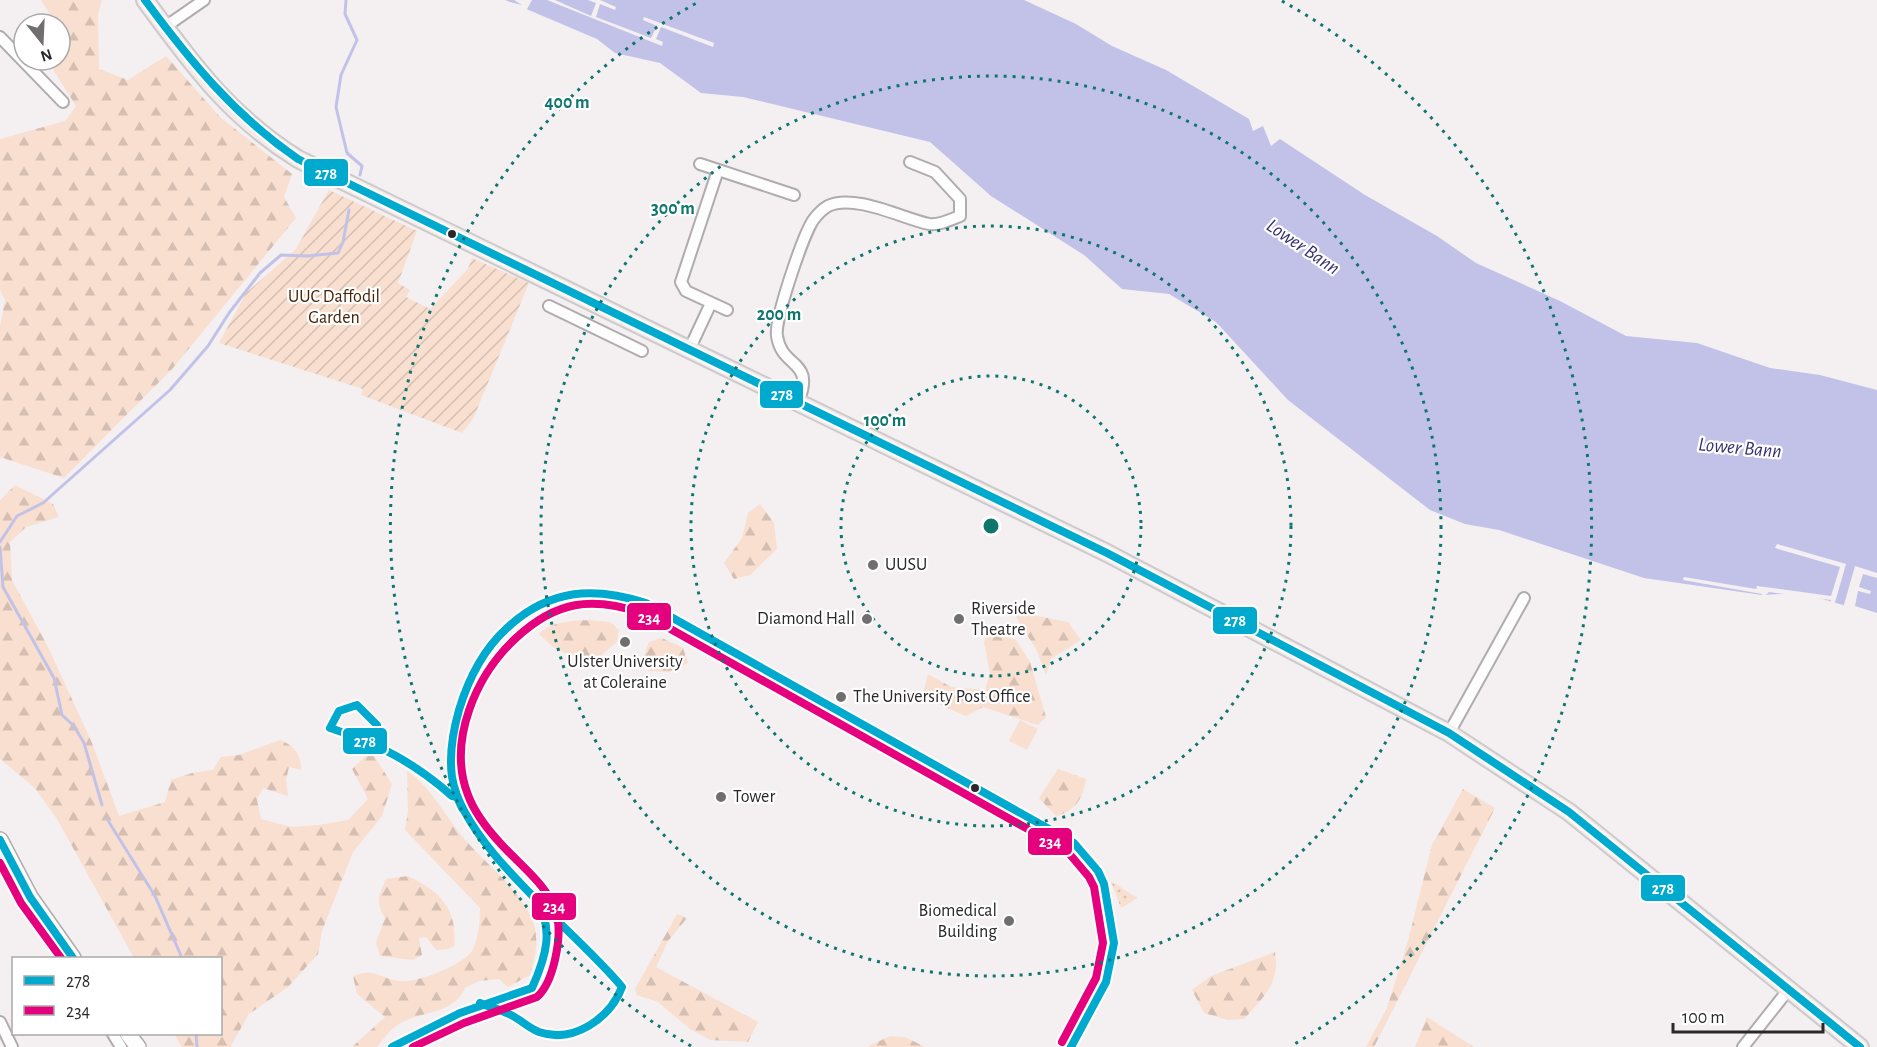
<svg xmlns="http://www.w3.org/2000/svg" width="1877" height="1047" viewBox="0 0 1877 1047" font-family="'Alegreya Sans',sans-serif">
<defs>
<pattern id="grass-dots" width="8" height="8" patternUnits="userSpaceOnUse" patternTransform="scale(1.5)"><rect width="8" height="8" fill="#f8dfd0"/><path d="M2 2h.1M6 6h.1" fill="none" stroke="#d5bfb3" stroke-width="1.8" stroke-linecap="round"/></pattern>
<pattern id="forest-firs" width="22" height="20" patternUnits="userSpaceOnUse" patternTransform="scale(1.5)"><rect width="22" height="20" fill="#f8dfd0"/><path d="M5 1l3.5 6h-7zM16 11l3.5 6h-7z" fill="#d5bfb3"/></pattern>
<pattern id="garden-furrows" width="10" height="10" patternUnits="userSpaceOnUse" patternTransform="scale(1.5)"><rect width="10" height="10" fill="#f8dfd0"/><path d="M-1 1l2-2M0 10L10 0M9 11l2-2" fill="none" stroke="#d5bfb3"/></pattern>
</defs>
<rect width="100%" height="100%" fill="#f4eff1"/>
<path fill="url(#grass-dots)" d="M1111,881l26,17 -16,10z"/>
<path fill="url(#forest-firs)" d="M41,0h61l-4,14 1,55 29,11 38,-24 54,61 72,57 -8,23 12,21 -123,150 -109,110 -64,-21v-130l5,-27 -5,-10v-151l65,-18 11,-15 -27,-43 11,-3v-4l11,-9 -11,-17v-6h-4z
M15,485l38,19 6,13 -33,10 -16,15 2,38 37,69 43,94 27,73 46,-14 6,-22 21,-7 21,-3 8,-13 18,-2 41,-15c15,6 20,13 21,30l-12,-3 -3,13 2,16 -25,-8 -6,12 4,19 30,8 28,-2 29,-5 20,-21 -16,-30 19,-18 21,33 -10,32 -29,36 -31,79 -4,23 -30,33 -39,27 -19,33h-48l-8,-13h46v-76h-86l-77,-139 -22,-31 -35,-29v-259z
M760,504l14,19 3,26 -27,26 -16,4 -10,-16 18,-25 6,-25z
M1022,613l46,9 13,18 -30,19 -5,16 -10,-26 -22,-35z
M589,620l21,2 9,8 -2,12 -16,13 -21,5 -27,-13 -14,-13c13,-13 33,-13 50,-14z
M988,634l27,5 15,23 16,55 -8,8 -55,-18 -17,9 -44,-19 6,-23 23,13 34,3 5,-16 -6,-32z
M662,638l21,10 5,15 -19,9 -20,-1 -5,-15 5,-14z
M1058,769l28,10c-3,19 -10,32 -30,37l-17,-18z
M407,771c23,15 37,43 54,64 21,26 63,57 73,90 5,19 1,32 -4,50l-22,12 -9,-8 -20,2 -14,7c-12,28 -47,22 -69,38 -7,5 -13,14 -19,21h-25l33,-30 -28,-23 -4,-18c25,-10 30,7 54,5 15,-1 59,-17 66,-32 6,-13 7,-27 7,-41l-75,-78 3,-19z
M1463,789l32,19 -121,239h-8l21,-39 21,-67 24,-96z
M408,876c31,15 50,32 46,70l-6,3 -12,1 -10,-13 -7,1 3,17 -9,5 -33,-4 -4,-13 9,-25c-10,-15 -6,-23 1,-39z
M677,914l10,4 -19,23 -12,26 102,55 -10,20 -38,-2 -20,-11 -32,-27 -21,-7 -2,-6z
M1275,952c5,31 -11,45 -31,67l-16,1 -24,-7 -12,-23 19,-14z
M1427,1017l47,30h-59z
M890,1036l15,1 20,10h-58z"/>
<path fill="url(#garden-furrows)" d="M329,190l88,41 -19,52 12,7 -4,7 24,12 38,-40 4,-11 57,25 -56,136 -11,14 -101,-38 2,-6 -144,-46 27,-50 50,-44z"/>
<path fill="#f8dfd0" d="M1020,720l18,9 -11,21 -18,-9z"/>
<path fill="#c2c2e9" d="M505,0h519l52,24 36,22 54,24 83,49 4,12 10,-5 8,20 9,-7 85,56 72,41 39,27 84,38 66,35 71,7 73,25 50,7 57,15v225l-75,-22 -40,2 -118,-17 -145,-48 -34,-6 -35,-14 -142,-110 -72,-78 -47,-28 -47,-5 -38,-34 -93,-59 -61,-54 -187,-45 -42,-4 -41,-30 -45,-10 -18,-14z"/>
<path fill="#f4eff1" d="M502,0l20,5 -8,-5h18l-6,11z
M547,0h8l36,16 5,-13 -8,-3h12l16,7 -1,3 -15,-6 -4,13 55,21 6,-12 -14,-6 1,-3 70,26 -1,4 -52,-20 -5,12 7,3 -1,4z
M1777,544l69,20 -12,42 -4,-1 1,-5 -62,-8 -7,6v-4l-79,-14 1,-3 72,12 1,-3 74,10 9,-29 -65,-19z
M1855,566l22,7v5l-14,-4 -4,13 12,4 -1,3 -12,-3 -3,15 22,7v5l-34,-10z"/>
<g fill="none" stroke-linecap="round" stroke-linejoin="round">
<path stroke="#c2c2e9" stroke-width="3" d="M346,0l-1,14 12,26 -16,35 -5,32 11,46 15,13 -2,9
M0,542l17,-26 26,-13 127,-113 38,-44 21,-33 31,-40 21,-18 26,1 31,-3 5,-11 6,-32
M0,547l3,40 51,91 8,37 12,11 10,17 18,62
M107,819l48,77 27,62
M196,1034l1,13"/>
<g stroke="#b0acae" stroke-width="14">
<path id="street" d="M165,27l39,-27
M0,37l63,65
M700,164l94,31
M718,170l-37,112 5,9 41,19
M549,306l93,45
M690,348l21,-45
M798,403c18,-45 -16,-33 -21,-67 -3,-16 27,-104 37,-117 3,-4 9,-10 14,-13 26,-13 76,13 101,18 9,2 23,-5 31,-8v-17l-25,-27 -25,-10
M1449,733l75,-135
M0,1022l12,25
M113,1034l8,13
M1743,1047l46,-58"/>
</g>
<g stroke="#b0acae" stroke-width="18">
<path id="secondary" d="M0,840l30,57 43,61
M128,1034l10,13"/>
</g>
<g stroke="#cccacb" stroke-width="20">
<path id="primary" d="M145,0c47,64 84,116 153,159l809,394 342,180 120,79 291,235"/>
</g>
<use href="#street" stroke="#fdfdfd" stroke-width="10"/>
<use href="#secondary" stroke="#fdfdfd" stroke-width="15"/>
<use href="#primary" stroke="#f3ebeb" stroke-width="16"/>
<g stroke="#fff" stroke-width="12">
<path id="bus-1" d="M145,0c45,61 90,116 153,159l809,394 342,180 120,79 291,235
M373,741l4,-16 -20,-20 -18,6 -9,17c47,15 85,35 122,68l5,1 5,11
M0,840l30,57 43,61
M480,1003c10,4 21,7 31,12 10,5 18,13 28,17 35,12 71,-14 83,-45 -45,-55 -159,-140 -170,-210 -3,-22 1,-46 7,-67 9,-30 25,-61 48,-82 42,-39 86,-42 139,-25l428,240 24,28 6,13 10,59 -8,39 -35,65
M392,1047l68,-34 72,-25c14,-31 23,-60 3,-90"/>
</g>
<g stroke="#fff" stroke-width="12">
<path id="bus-2" d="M0,863l21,40 40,55
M413,1047l51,-24 73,-26c17,-15 25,-60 20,-82 -7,-28 -37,-50 -56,-71 -13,-14 -26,-30 -33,-49 -21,-54 8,-120 48,-157 40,-37 75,-42 126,-25l425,238 22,26 5,10 9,56 -7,35 -34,64"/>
</g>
<use href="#bus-1" stroke="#00a9ce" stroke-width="8"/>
<use href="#bus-2" stroke="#e5007d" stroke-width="8"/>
</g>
<g fill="none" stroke="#0f766e" stroke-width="3" stroke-dasharray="3 6">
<circle cx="991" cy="526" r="150"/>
<circle cx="991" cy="526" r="300"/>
<circle cx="991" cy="526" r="450"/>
<path d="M691 1046A600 600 0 0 1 700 1M1282 1A600 600 0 0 1 1291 1046"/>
</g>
<g fill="#2b2829" stroke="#fff" stroke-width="2">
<circle cx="452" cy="234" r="5"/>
<circle cx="975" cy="788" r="5"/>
</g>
<g fill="#716e6f" stroke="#fff" stroke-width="2">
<circle cx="873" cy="565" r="6"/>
<circle cx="867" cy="619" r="6"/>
<circle cx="959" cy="619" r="6"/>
<circle cx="625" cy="642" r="6"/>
<circle cx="841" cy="697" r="6"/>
<circle cx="721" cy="797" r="6"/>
<circle cx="1009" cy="921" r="6"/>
</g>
<g text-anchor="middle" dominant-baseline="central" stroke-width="4.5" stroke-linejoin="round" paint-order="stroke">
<g font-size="18" fill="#472407" stroke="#fff">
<text x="334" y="297">UUC Daffodil<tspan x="334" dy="21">Garden</tspan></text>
</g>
<g font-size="18" fill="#2b2829" stroke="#fff" text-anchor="start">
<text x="885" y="565">UUSU</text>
<text x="971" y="609">Riverside<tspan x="971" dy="21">Theatre</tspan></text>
<text x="855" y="619" text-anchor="end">Diamond Hall</text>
<text x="625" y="662" text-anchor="middle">Ulster University<tspan x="625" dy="21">at Coleraine</tspan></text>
<text x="853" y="697">The University Post Office</text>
<text x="733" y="797">Tower</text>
<text x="997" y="911" text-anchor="end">Biomedical<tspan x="997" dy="21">Building</tspan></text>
</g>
<g font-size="20" font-style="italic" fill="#383173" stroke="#fff">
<text transform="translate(1303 247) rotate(34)">Lower Bann</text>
<text transform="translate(1740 448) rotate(5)">Lower Bann</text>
</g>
</g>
<circle cx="991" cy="526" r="9" fill="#0f766e" stroke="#fff" stroke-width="3"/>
<g font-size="18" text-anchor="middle" font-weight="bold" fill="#0f766e" stroke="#fff" stroke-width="4.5" stroke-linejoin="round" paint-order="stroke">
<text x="567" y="108">400 m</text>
<text x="673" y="214">300 m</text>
<text x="779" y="320">200 m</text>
<text x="885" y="426">100 m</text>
</g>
<g stroke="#fff" stroke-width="2">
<rect x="303" y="158" width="46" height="29" rx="6" fill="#00a9ce"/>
<rect x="759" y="380" width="45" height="29" rx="6" fill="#00a9ce"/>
<rect x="626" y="602" width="46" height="29" rx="6" fill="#e5007d"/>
<rect x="1212" y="606" width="46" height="29" rx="6" fill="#00a9ce"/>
<rect x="342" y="727" width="46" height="28" rx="6" fill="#00a9ce"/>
<rect x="1027" y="827" width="46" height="29" rx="6" fill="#e5007d"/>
<rect x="1640" y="874" width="46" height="28" rx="6" fill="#00a9ce"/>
<rect x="531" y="892" width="46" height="29" rx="6" fill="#e5007d"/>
</g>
<g font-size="16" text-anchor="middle" font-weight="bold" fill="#fff">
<text x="326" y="179">278</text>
<text x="782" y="400">278</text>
<text x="649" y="623">234</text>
<text x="1235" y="626">278</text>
<text x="365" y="747">278</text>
<text x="1050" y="847">234</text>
<text x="1663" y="894">278</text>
<text x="554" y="912">234</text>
</g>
<rect x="12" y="957" width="210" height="78" fill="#ffffff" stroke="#aaa9a9" stroke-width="1.5"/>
<rect x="24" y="976" width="30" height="9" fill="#00a9ce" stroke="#aaa9a9" stroke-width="1.5"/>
<text x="66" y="987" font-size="18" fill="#2b2829">278</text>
<rect x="24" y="1006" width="30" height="9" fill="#e5007d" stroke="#aaa9a9" stroke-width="1.5"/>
<text x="66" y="1017" font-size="18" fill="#2b2829">234</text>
<g transform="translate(42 42) rotate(162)"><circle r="28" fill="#ffffff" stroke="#aaa9a9" stroke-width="1.5"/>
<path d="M0-4.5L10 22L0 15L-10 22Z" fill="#716e6f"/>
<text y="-9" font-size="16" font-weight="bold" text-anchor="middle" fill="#2b2829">N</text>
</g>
<path d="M1673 1023v9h150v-9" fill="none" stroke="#2b2829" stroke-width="3"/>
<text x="1682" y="1023" font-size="18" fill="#2b2829" stroke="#ffffff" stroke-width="4.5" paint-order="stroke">100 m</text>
</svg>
